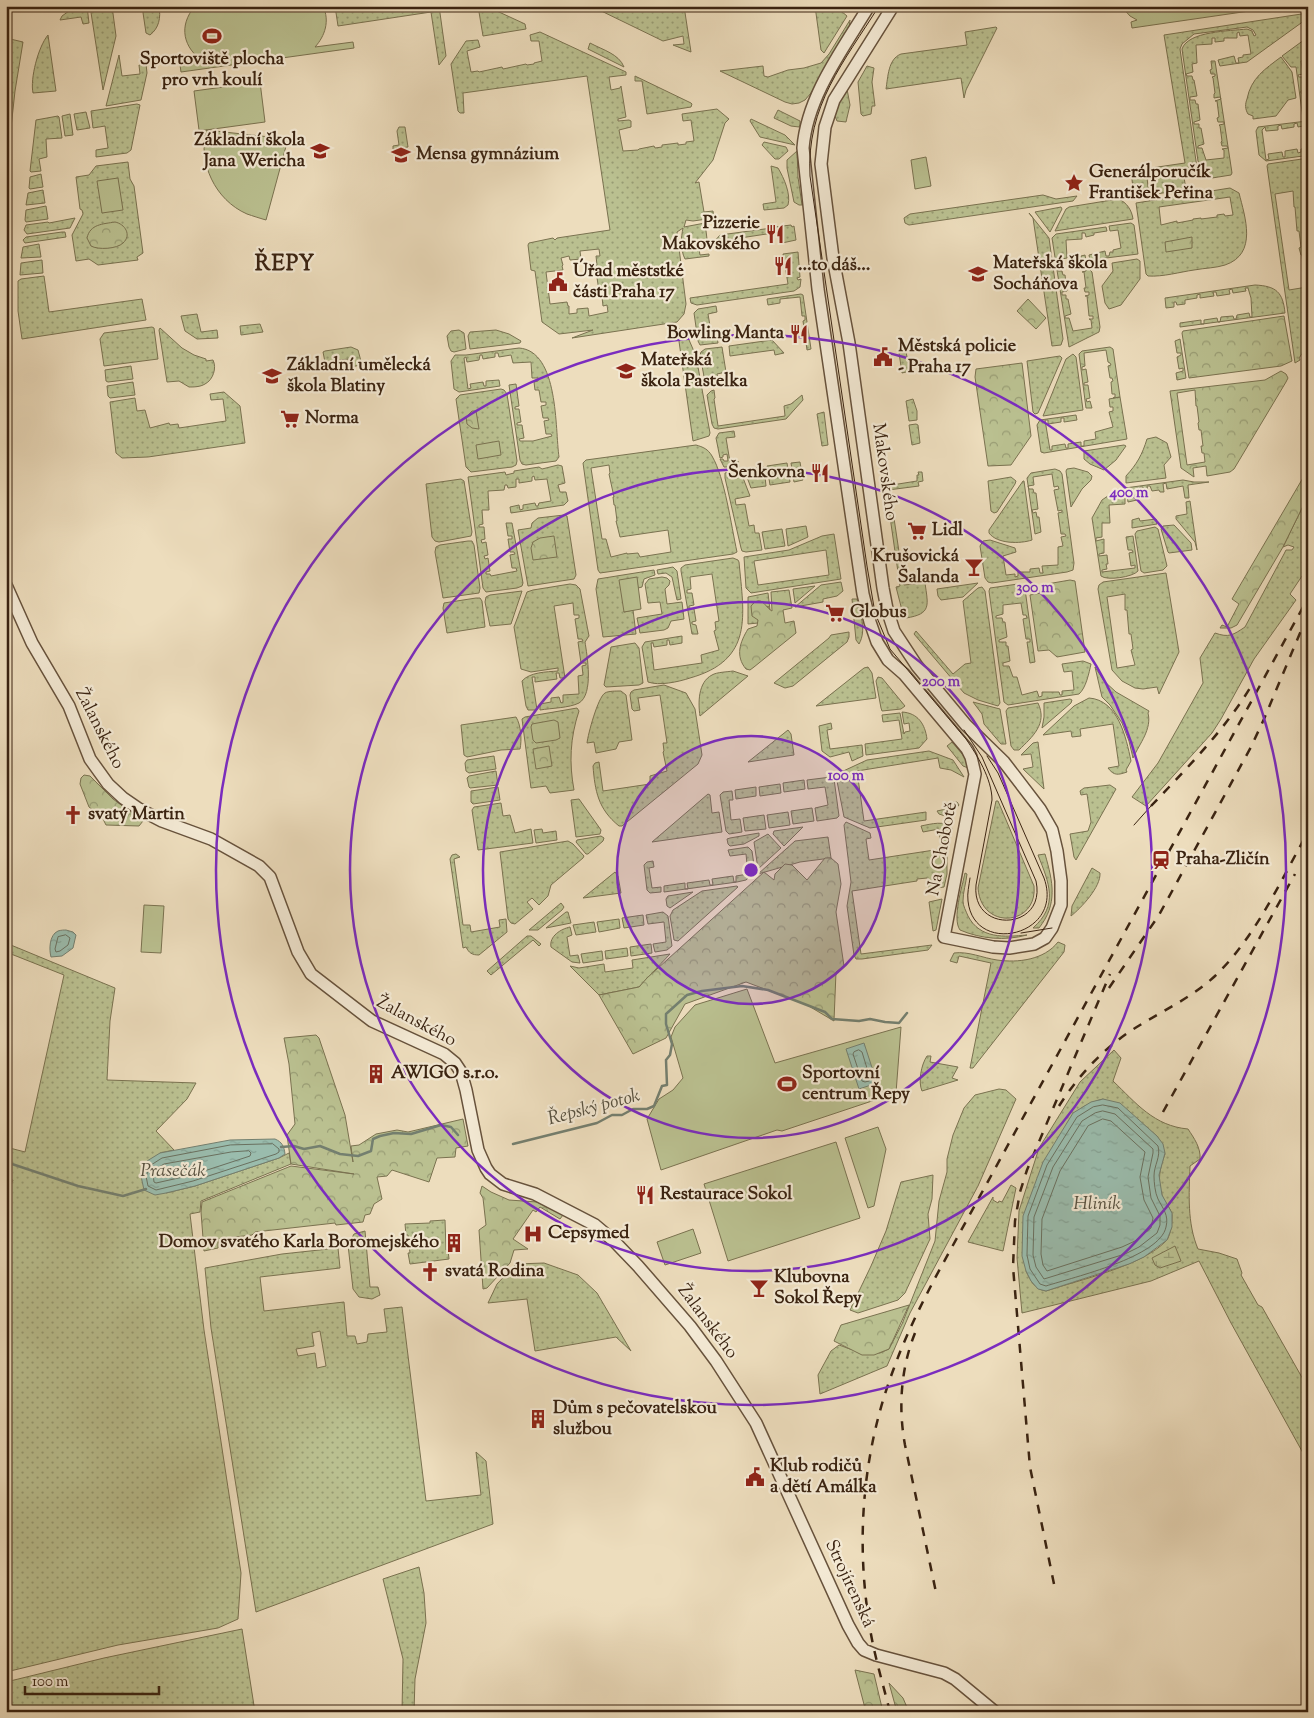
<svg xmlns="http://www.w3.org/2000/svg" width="1314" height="1718" viewBox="0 0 1314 1718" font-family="'Sorts Mill Goudy',serif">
<defs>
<pattern id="grass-dots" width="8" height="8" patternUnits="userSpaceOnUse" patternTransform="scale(1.25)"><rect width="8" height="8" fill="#bac090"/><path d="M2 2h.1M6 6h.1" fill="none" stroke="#989c74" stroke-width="1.8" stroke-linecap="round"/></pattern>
<pattern id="forest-crowns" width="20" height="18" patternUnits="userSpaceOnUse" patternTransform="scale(1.25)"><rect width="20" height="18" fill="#bac090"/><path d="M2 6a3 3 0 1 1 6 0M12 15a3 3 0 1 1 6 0" fill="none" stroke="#989c74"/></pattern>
<pattern id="wetland-marsh" width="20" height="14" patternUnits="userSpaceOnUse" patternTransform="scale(1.25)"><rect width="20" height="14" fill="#bac090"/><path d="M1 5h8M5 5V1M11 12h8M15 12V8" fill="none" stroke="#989c74"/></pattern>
<pattern id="water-ripples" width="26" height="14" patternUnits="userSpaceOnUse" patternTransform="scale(1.25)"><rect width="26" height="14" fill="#9abcad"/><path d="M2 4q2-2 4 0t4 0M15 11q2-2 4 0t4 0" fill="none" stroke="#85a194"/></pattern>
</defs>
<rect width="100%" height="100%" fill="#edddbd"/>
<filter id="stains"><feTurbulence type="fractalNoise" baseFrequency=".004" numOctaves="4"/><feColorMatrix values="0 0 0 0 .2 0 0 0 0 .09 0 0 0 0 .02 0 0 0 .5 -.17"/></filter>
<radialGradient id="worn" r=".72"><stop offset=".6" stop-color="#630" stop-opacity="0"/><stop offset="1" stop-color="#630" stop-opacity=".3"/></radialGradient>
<path fill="url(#grass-dots)" stroke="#7a7250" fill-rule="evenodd" d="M76,6h11l2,17 -6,1 -2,-7 -21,3 2,-4z
M90,6h22l4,30 -13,54z
M142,6h17c2,12 0,22 -9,29l-4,-2z
M335,6h8l1,4 14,-4 1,2 11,-2h69l7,50 -7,9 -8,-53 -93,14z
M478,6h8l39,18 1,5 -43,7z
M591,6h59l6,4 3,-4h25l7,46 -18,-7 11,-1 -1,-8 -20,5z
M815,6h20l12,10 -23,37 -3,-3z
M1308,13v5l-61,44 -27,4 -2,-6 16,-4 2,7h3l-1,-5 5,-1v-2l8,-1 -3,-19 -8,1 -1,-4 -2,1v5h-13v3l-9,1v-4h-3v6l-16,1 1,18 -5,1 1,8 -7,2 1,2h5l1,4h1l3,16 -7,1v3h5l1,4h2l2,16 -6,2v2h5v4h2l3,16 -6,2v2h4l4,12 18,-2v-8l-2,-1 6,-1 -1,-2h-5l-1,-4 1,-1 -2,-15 -1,-1 5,-1v-2h-6l-1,-4 2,-1 -2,-16h-2l6,-2 -1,-2 -6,1v-4l1,-1 -2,-15 -1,-1 3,-1v-2h-4l-1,-4 2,-1 -1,-8h4l17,112 -1,2 -19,3 -9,-7 -5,-10 -16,-112c6,-18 48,-18 65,-20l5,2 2,5 2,-1 -3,-5 -6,-3 -53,7 -12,10 -2,5 18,126 -14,2 2,13 -31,4 -4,-26 34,-5 -21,-128z
M850,20l-1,9 -38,64 -6,7 -6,3 -7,1 -7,-2 -65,-31 43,-5 1,10 4,1 20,-7 16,-2 17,-5 8,-9z
M996,27l1,1 -31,62 -2,8 -3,-20 -75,11c2,-12 2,-30 15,-35l66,-9 -2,-13z
M540,32l86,40v3l-17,2 2,13 9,-2 1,-2 5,31 -8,2v2l11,-1 2,1v6l-12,3 4,21 15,-1 1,-1 15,-3 1,2 7,-1v-2l16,-2v2l8,-1v-2l8,-1 -3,-21 -8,1 -1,-7 35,-5 12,10 -4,4 -12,37 -18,23 4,-1 5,30 9,-1 1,7 -21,3 -7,-1 -2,7 21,-4 3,24 -9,2 1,6 9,-1v2l-24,3c-5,-10 -4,-21 -2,-31l-6,4 9,72 -2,10 -7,8 -105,16 21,-8 -34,4 -17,-12 -7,-51 -4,-1 -3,-25 1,-2 24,-5 2,2 2,-2 53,-8 -23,-154 -124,17 1,20h-4l-2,-2 -7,-47 15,-23 12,-1 2,7 -13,4 4,21 7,-1 1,1 23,-5 1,2 23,-5 1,1 7,-1v-1l8,-2 -3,-20h-8l-1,-6zM599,249l1,7h-4l1,9h-2l5,32h2l1,9 4,-1 1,7 -19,4 -1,-8 -11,1v4l-8,1v-8h-1l-1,-4 -17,2 -4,-32 17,-2 -1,-4 1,-1 -2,-7 8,-2 1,4 11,-1 -1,-8z
M48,35l8,56 -23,2c-3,-14 5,-46 15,-58z
M1308,37v23l-7,1 2,13 -5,1 1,2h4l2,13 -4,1v2h4l2,12 -3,1v3h4v9l-5,1 -7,-52h-5l-9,-11z
M6,38l17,4 -8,49 -9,83z
M590,43c13,7 29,11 34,24l-36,-18z
M119,55l3,21 18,-2 -1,-9 7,-1 1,9 -6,27 -35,6z
M1281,57l11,15 4,26 -8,2 -12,16 -23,3v-3l-5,-2c-3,-5 -3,-10 -1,-15 4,-21 18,-30 34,-42z
M867,66l7,2 -2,14 3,24h-3l-1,8 -8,2 -2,-2 -3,-32z
M635,76l56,27 1,1 -1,3 -44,7 -5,-33h-7z
M847,89l3,16 -4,17 -9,-1 -2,-5 3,-11z
M137,104l3,1 -9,45 -4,3 -31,4v-7l12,-2 -3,-22 -12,2 -2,-17z
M778,110l22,11v4l-1,2 -8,-1 -17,-8z
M86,112l4,16 -13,2 -3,-16z
M70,114l3,21 -8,1 -3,-20z
M58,116l1,1 3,21 -16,1 1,18 -8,2 2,12 -10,1 -1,-1 6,-51z
M751,119l34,16 10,10 -35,-8 -10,-16z
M1307,121l1,4 -10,2 -1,-4 -3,1v3l-12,2 -1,-4 -3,1v4l-12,1 -1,-4 -3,3 4,30 3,-1 -1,-5 14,-2 1,5h2v-6l12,-2 1,4 3,-1v-3l7,-1v5l-5,3 -37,5 -7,-6 -3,-24 2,-4z
M399,127h6l3,20 -15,2v-3l6,-1 -2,-14z
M764,142l22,5 2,4 -9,8h-4l-13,-14z
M797,151l1,26 4,28h-3l-5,-3 -7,-34v-8z
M1308,156v189l-9,13 1,2 -5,3 -28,-197 1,-2 34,-5zM1293,191l1,16h1l2,24h2l2,16 -2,1 2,7h1l2,16h-1l4,16 -18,3 -14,-96z
M128,162l2,17 4,7 9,67 -6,4 1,3 -40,5 -9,-6 -13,2 -4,-26 11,-21 -1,-4 -2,-1 -4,-32 13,-2 7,-9z
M771,166l7,2c6,10 13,26 10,37l-4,3 -20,2 -1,-6 13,-2z
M1146,169l3,26 -15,2 -3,-26z
M41,174l2,13 -13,2 -1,-1 1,-11z
M1230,188l9,5c6,24 19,61 -14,72 -9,3 -20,3 -31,5 -14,2 -31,7 -46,6l-2,-2 -10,-71zM1230,197l3,18 -8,1 -1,-2 -7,1v2l-16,2v-1l-8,1v1l-16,3v-2l-16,4 -2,-18z
M43,190l2,13 -19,2 2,-12z
M1043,195l13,4 21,-3 -4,5 -164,24 -4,-2 -1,-5 6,-4z
M1118,199c9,3 14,12 15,20l-78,12 11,-22 3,-2z
M46,206l2,13 -22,3 -1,-2 1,-10z
M1061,207l1,2 -12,23 -15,-20z
M1029,213l20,25 14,101 -2,6 -9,1 -19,-128z
M75,218l-5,10 -43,6 -3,-4 2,-5 22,-3 1,1z
M1131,223l3,2 4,29 -48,6 -1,-5 16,-4 1,5h3l1,-4h3v-2l8,-2 -3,-18 -8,1 -1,-5z
M791,225l1,2 2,-1 2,14 -14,3 -2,-10h-4l-1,-6z
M1106,227l1,4 -13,2v2l-8,2 -1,-4h-3v6l-16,1 1,18 -5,1 1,8 -6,2 1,2h4l1,4h2l2,16 -5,1v3h4v4h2l3,15 -6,2v2h4l4,13 19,-3 -1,-8 -2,-1h4v-3h-4l-2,-20h-2l4,-1v-3h-4l-1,-4h2l-2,-16h-2l4,-1v-2h-4l-1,-5h1l-1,-8 4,-1 2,12 5,5 8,55 -1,5 -30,15 -17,-109 4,-4z
M772,228l1,5 -59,9 6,-7z
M62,232h3l1,5 -41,6 -2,-3 3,-3z
M39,244l2,13 -20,1 2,-11z
M798,252l2,25 -3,1 1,2 3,-1 -1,8 -6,4 -97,14 -6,-2 -1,-5 98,-14 -5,-30z
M1137,259l3,2v18l-19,26 -12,4 -4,-6 -3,-17 11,-15 -1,-8z
M42,260l1,13 -23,2 1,-12z
M44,276l5,36 93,-13 4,21 -124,19 -4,-28v-30l3,-2z
M1255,285c21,1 28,7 30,28l-105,14v-4l21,-3v4h3v-4l13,-2 1,4h2l1,-5 12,-1 1,3h2l1,-4 12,-2 1,4h2l-1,-19 -3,-10h-3l1,3 -13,2 -1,-4 -3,1 1,4 -13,2 -1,-4h-3l1,4 -14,2v-4l-3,1v3l-12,2v4l-8,1 -1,-3h-2v5l-8,1 -1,-10z
M801,294l2,1 8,54 -4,1 -4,-29 2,-1v-4h-3l-2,-19 -20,2v4l-12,2 -1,-6z
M716,306l1,6 -9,2 4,24 5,-1 1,6 -18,2 -2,-4 -4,-28 4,-4z
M197,314l4,18 16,-2 1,8 -21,1 -12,-8 -4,-15z
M260,324l3,8 -22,3 -1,-9z
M152,327l2,1 4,31 -54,7 -4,-27 4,-6z
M677,327l9,6 10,23 14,77 -1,3 -16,5z
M160,328l22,20 12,7 12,4v2l7,-1c4,8 0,20 -8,24 -5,3 -11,3 -16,3l-10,-6 -12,1 -8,-52z
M459,330l5,3 2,16 -12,3 -3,-1 -2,-4 -2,-11 4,-5z
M496,330l13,4 12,7 -1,2 -50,6 -2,-13 2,-4z
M1180,339l6,39 -9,2 -1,-7 7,-2v-3l-4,1 -2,-12 4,-2v-2h-4l-2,-12z
M772,340l12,13 -9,2 -1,-5 -44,6 -1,-10z
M351,347l7,3 4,15 -13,2 -1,-8 -23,3 -2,-10 2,-1z
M722,347l4,25 -9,2 1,7 9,-2 -1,5 -15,2 -6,-4 -5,-27 1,-3 4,-3z
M519,348c40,3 36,81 40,109l-3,4 -30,4 -4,-1 -2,-4 -11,-75 7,-1 3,22 -4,1v2h4l2,13 -4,1v2h5l2,13 -5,1 1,2h13l19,-5 -1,-2h-5l-2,-13 5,-1 -1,-2h-5l-2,-12 5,-1v-3h-5l-2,-12h-4l-1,-8 4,-1v-3h-6l-1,-16 -18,1 -2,-8 -12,2 -1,-4h-3v4l-12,2 -1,-4h-2l-1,5 -12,2 -1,-5 -2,1 4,31 3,-1 -1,-4 13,-2 1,4h2v-5l13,-1 1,6 -41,6 -5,-3 -3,-28 4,-6h11z
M906,352l4,19 -8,2 -3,-20z
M1073,354l3,3 7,53 -40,6 23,-57z
M1060,356l2,2 -24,55 -3,1 -2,-2 -6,-51z
M131,366l2,13 -25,3 -2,-1 -1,-11z
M133,382l2,13 -25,3 -2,-2 -1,-10z
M501,389l3,1 3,4 10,67 -1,4 -4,2 -41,5 -5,-5 -10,-68 4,-4z
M714,390l1,8 -1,1 4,27 67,-10 -1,-10 7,-2 11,-9 1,5 -17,19 -68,10 -4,-1 -2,-4 -5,-29 4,-4z
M224,392l16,14 5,37 -97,14 -26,1 -6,-5 -6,-51 25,-4 2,13 8,-1 5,18 19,-5 1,2 8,-1 1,4 47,-7 -3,-22 -12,1 -1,-6z
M1120,397l7,42 -83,14 -3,-1 -4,-27 3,-5 36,-5 1,5 -13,2v-4h-3v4l-13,2v-4h-3l5,30h2v-4l13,-2 1,4h2v-4l13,-2v4h3v-5l12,-2 -1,-7 18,-5 -4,-15 4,-1v-4h-3l-1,-8z
M913,399l4,12v9l-8,1 -3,-20z
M824,412l4,33 -6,1 -5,-32z
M916,424l2,1 2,18 -8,2 -3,-20z
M734,431l1,6 -9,1 4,24 8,-1 1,6h-15l-4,-8h3l1,2h4l-1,-7 -4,1v2l-3,1 -4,-20 3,-5z
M1156,437l11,6 4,14 -7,8 2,13 -40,5v-7c11,-12 16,-21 21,-37z
M696,445c7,2 12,4 16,11 13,22 19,69 25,96l-4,2 -133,19 -2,-3 -15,-107 3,-3zM609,465l1,8 -1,1 5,23h-1l1,8h1l2,16h-1l4,16 48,-7 3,22 -31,5 -2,-4 -11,1v-1l-16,4 -5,-18h-4l-11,-71z
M1124,445l2,1 -10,14 -12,10 -14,-6 -6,-5v-8z
M800,462l3,18 -9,2 -3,-19z
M787,463l3,19 -20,3 -3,-19z
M558,465l4,1 3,17 -7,2 2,7h6l2,9 -4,4 -53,8 -1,-6 9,-2 1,5 3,-1v-4l12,-2 1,3h2l1,-3 12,-2 -4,-22 -12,1 -1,-4 -2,1v4l-13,2v-4h-3v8l-8,1 -1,-3h-2l-1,5 -16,1 1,19h-7l1,14 -4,1v2h5l1,12 -4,1 1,3 4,-1 2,13 -4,1 1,3 3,-1 2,13 -4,1v2h4l1,2 26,-5 -1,-3h-4l-2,-13 5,-1 -1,-2h-4l-2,-13h4v-3h-4l-2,-13h6l11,60 -1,3 -5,2 -31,4 -3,-4 -15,-111 37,-5 1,3 8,-2v-2l25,-4 3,2z
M764,467l2,19 -15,2 -7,-19z
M1074,468l14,4 4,4 -1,4 -9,9 -11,18 -5,-36 1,-2z
M1055,469l5,2 2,3 12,89 -1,7 -6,2 -75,11 -4,-1 -3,-4 -5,-32 3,-5 7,-1 25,8 1,4 -13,4 3,19 9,-1v3l3,-1v-4h12v-3l9,-1 1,5h3l-1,-7 16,-1v-18l5,-1 -2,-9 5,-1 -1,-2h-4l-3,-21 4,-1v-2l-4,1 -4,-21 5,-1 -1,-3 -4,1 -2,-13 -19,3 1,8 -6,1 1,3h4l1,4h2l2,16 -6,1 1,3 3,-1 1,5h2l2,15 -6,2 -8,-56 4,-5z
M740,470l10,26 -15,3 1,6 9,-1 4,22 5,-1 1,8h4l3,17 -16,2 -4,-1 -1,-3 -16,-70v-5z
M1308,470v108l-6,-2 -12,18 6,6 -42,59 -33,60 -9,14 -66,73 -14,-9 26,-34 45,-80 -3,-25 15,-25c14,5 18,2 30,-6l39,-73 2,-4h6l2,-3 -6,-2 -5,2 20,-41z
M918,472h4l1,9 -5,1 1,4 -31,4 -2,-1 -1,-10 6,1 1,5 25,-4v-6h2z
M1011,477l5,4 -1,3 -18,28 -3,1 -3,-2 -3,-30z
M461,479l3,2 8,51 -1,4 -32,6 -4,-1 -3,-4 -6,-53z
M1183,480l11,2h15l-21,3 1,13h-4l-2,-12 -16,3 -1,-6 -3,1 1,8h-4l-1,-2 -7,1 -2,-5h-3l1,5h-4l-1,-4h-3v6h-4l1,7 -9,2 -1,-8h-2v10l-16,1 1,18h-8v14l-6,1v3l8,-2v14l-5,1v2l8,-1 1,9h-2l1,5 -5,1v2l33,-4v-3l-4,1 -2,-13 4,-1 -1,-2h-4l-2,-13 7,-1 5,35c-5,6 -31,10 -37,5l-9,-58 10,-18 16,-11z
M1023,481h1l8,59c-12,4 -35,4 -43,-7v-3z
M1190,501l7,49 -2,-8 -19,-23v-3l11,-2 -1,-12z
M892,505l12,80 21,-2c3,22 7,31 -19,35h-2l-8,-31 4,-1 -11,-76z
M564,515l3,1 9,59 -2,4 -46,7 -10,-56 13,-2 1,-5 6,-5z
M1139,518l1,3 16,-2 1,5 -25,4v-8z
M1174,525l17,18 1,7 -23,3 -1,-1 -7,-23 2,-3z
M806,526l2,11 -20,9 -2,-17z
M1155,527l3,2 9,37 -4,4 -19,3 -3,-2 -6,-37 2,-3z
M782,529l3,17 -20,3 -3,-17z
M834,534l7,45 -90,14 -5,-5 -2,-31 45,-7 33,-14zM826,550l3,25 -71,10 -4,-24z
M468,541h4l2,4 6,43 -1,5 -36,5 -8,-46 1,-5 4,-2z
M733,558l5,2 1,2c5,54 15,98 -49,116 -12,4 -31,8 -42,4l-6,-35 3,-5 37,-6v7l-12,2 -1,-5h-2v5l-13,2 -1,-4h-2l3,27 48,-7 -1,-8 18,-5 -5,-19 2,-1 -1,-8 4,-1 -7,-47 -22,3 1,12 -4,1v3h5l2,12 -5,1v2l5,1 2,12 -4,1v2l4,1 2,9h-6l-11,-63v-3l4,-3z
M673,567l4,4 4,28 -4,1 -5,-23 -6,-4 -8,1 -1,-4z
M654,570l1,5 -11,4 -2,8 -4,1 -2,-11 -12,35 9,-2 3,24 -33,3 -7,-48 2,-10z
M1166,573l13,79 -20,42 -2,-7 -14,2 -8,-1 -13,-7 -10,-11 -14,-81 1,-4 4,-3zM1125,594v16h2l2,24h2l2,15 -2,1 4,15 -18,3 -10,-71z
M662,577l5,1 3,3 -1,4 -4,4 2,15 15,-2 2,17 -13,2 -3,7 -4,2 -24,3 -3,-15 25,-4 -2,-12 -12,1 -3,-19 4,-5z
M841,582l2,9 -6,5 -14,3v3l-28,5 26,-22z
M978,583l-15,14 -22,3 -3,-4 -1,-7z
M570,584l6,1 4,4 9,47 -4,6c2,13 9,52 -6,61 -10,5 -27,5 -39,7v-6l11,-2v-4l8,-1 2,6 2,-1v-7l16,-1 -1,-18 5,-1 -1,-9 4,-1v-2h-5l-3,-21 5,-1 -1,-2h-4l-3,-20 4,-1v-3h-5l-1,-12 -19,3 11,72h-5l-1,-5h-3l1,6 -22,3v-5h-3l5,33h-9l-2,-4 -4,-25c8,-9 24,-9 36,-10v-3l-27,4 -10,-3 -7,-42 13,-35 6,-2z
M1018,584l3,1 4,4 10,73 -5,1 -3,-21h3v-3h-4l-3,-20 4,-1 -1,-3h-3l-2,-12 -18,2v9l-7,2v2h6l1,4h2l2,15 -8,3v2h7v4h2l2,15 -7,2v3h6l4,11h4l5,18 15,-4 2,6 3,-1v-4h17l1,3h2v-4l12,-1 -2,-19 -8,1 -2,-8 21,-3 8,3c-2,9 -5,24 -12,30l-71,11 -4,-3 -15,-111 1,-3z
M815,586l-20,17 -2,-14z
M982,587l3,4 15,112 -2,3 -20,-6 -14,-7 -50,-59 2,-3 37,43 12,-10 6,-1 -8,-62 15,-13z
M522,591l-11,33 -21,2 -5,-24 1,-5 4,-2z
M768,593l2,17 -2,-4 -10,17 -10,1v-27z
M476,598h4l2,3 3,26 -38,6 -4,-25 1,-5z
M852,599h5c3,14 10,31 2,45l-3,-4z
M849,632v5l-2,5 -54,44 -8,2 -11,-5 55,-45 2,-3z
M635,643l4,5 4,35 -4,2 -33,2 -2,-2 7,-38z
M868,667l4,6 4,25 -60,8 48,-38z
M1095,667l9,14 12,11 33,19 -1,2c4,16 -8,30 -15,45l-4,-17 -7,-18 -12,-18 -8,-8z
M733,671l15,5 -48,40c-2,-13 -2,-34 12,-41 5,-3 15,-3 21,-4z
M878,677l4,1 23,28 -4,3 -19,2 -1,-3 -5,-27z
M664,685l22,8 9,16 7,46 -4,9 -76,62h-3c-21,-17 -24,-35 -26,-60l2,-3 4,-1 4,29 47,-7v-8l17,-5 -4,-19 1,-1 -1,-8h4l-7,-48 -22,3 2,12 -6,1 -2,-2 -2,-14 1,-3 3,-2z
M621,691l5,4 6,45 -13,2 -3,7 -20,4 -2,-11 -7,1c1,-9 11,-46 18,-50 3,-2 11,-2 16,-2z
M1089,698c29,2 37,39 42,63l-5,9 1,2c-9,3 -13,4 -19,-4l11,-2 -6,-42 -33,5 1,7 -9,1 -1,-6 -28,4 31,-29z
M1070,699l2,1 -1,3 -29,25 2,-11v-14z
M973,702l27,7 6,35h-5l-17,-20 -2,-10z
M1038,703c10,21 -6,34 -19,47h-5l-3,-4 -5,-35 2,-3z
M577,708l2,3c-9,27 -10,52 -5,79l-24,3 -4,-7 -15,2 -9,-69 3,-2z
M902,712c16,1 23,12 25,27l-8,9 -53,7 -1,-11 37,-5 -3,-19 -16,2 -1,-7 18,-2 4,21 1,-2 5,-1 -1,-8 -5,1z
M516,717c5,8 6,23 4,32l-19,1 -34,7 -3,-2 -3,-30z
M831,723l1,6 -5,1 3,19 32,-4 1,11 -11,5 -3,-9 -19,5 -8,-6 -3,-25z
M788,730l3,4 3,21 -46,7z
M952,742l16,19 3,8 -8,-3 -16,-20z
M1038,742l6,47 -21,-20 10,-2 -2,-13 -10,1 12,-12z
M929,751l24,9 11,17 -13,-7 -11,-2 -2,-10 -81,13 7,50 62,-9v8l-56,8 -26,-11 -7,-36 2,-8 28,-13z
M494,756l2,13 -27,4 -3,-2 -1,-8 2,-3z
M496,771l2,14 -28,3 -1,-1 -2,-9 2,-2z
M831,777l3,2 5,37 -2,2 -20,3 -2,-13 13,-3 -3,-18 -17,2 -1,-9z
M804,780l1,9 -21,3 -1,-9z
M780,784l1,9 -21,3 -1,-9z
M1110,785l6,4 -40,71 -2,-3 -4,-23 18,-3 3,-9 -4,-28 -6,1 -1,-4 4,-3z
M498,787l2,13 -27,4 -2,-2v-11z
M756,787v9l-20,3 -1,-9z
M732,791l1,9h-4l2,20 9,-1 2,13 -13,2 -3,-3 -6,-36 3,-3z
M708,794l2,1 2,18 7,-1 3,20 -70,10z
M579,799l22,31 -1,4 -24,3 -5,-37z
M996,801h2l36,85c4,40 -53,45 -56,2z
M957,802l2,3 -7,8 -7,3 -6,-2 -2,-3 9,-2 -1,-6z
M501,803l2,13 7,-1 5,18 16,-4 2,14 -55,7 -6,-40 2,-3z
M812,808l2,13 -21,3 -2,-13z
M788,812l2,13 -21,3 -2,-13z
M764,815l2,14 -21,2 -2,-13z
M846,822l24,11 1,5 -5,1 3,21 72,-11 -2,-20 -16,3 -2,-6c10,-2 24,-6 31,2l-5,23v23l-3,13 -15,2 -2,-11 -10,1v2l-65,10 9,63 71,-9 -4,5 -66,9h-6l-2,-4 -7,-49 4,-24 -7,-57z
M803,827l-19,19 -11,-12 1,-3z
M542,829l1,4 13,-2 1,9 -21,3 -2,-13z
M759,833v3l-15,8 -14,2 -2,-2 -1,-5 3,-1z
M768,834l13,14 -23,21 -4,-27z
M601,836l3,2 -1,3 -15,13h-2l-10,-12 1,-2z
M828,837l3,21 -31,4 -42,12 37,-33z
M568,841l5,3 11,12 -1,2 -32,27 -3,11 -9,9 -7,-7 -5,4 6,7 -18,15 -4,-1 -3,-4 -8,-67z
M748,847l4,4 3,21 -9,8 -9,2 -73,10v-6l21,-3v6h3l-1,-6 22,-3 1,5h3l-1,-6 21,-3 1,6h2v-6l12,-2 -2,-20 -16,2 -2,-6z
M456,854l4,3 -6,2 9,66h7l1,7 29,-5 -1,-7 7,-1 1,13 -28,23c-7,0 -10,-2 -13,-8l-3,1 -13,-89 2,-4z
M1045,854c8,28 13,50 -6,74h-6c26,-23 16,-45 5,-73z
M653,861l1,6 -5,1 3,20 9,-1v5l-11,1 -3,-3 -3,-25 3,-3z
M1092,868l8,5c1,14 -19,35 -29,43l1,-10z
M615,872l3,4 3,17 -38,5z
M965,873l2,1c-1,9 -4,18 -4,27 0,5 3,10 5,15 12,23 36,21 59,19 -22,6 -46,4 -67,-5 -8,-11 2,-43 5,-57z
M737,886l1,1 -60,54 -4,-1 -4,-24 3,-6 29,-19z
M693,892l-23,16 -3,-2 -1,-7 2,-3z
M942,899l-6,31 -3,1 -4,-29z
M561,903l3,4 -2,3 -24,20h-9z
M566,912h2l3,11 -25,5z
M663,912l5,4 4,30 -5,4 -12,2 -2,-8 13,-2 -2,-20 -16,2 -2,-9z
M643,915l1,10 -20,3 -2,-10z
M619,919l1,9 -21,4 -2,-10z
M594,922l2,10 -20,3 -3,-10z
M570,927l2,8 -5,2 3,19 8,-1 2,8 -8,-1 -21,-15c-2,-11 10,-18 19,-20z
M527,936h4l10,8 -2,2 -6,-6 -42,35 -4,-4z
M1058,942l7,3 -1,7 -91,116h-3l21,-105 -32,-7 -2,7 -7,-2 4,-8c14,-2 29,5 43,7 21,3 47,0 61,-18z
M6,943l109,45 -5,33 -3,59 89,3 -9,16 -31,32 18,19 -14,3 6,40 29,-7 84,-28 10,-5 2,11 -90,37 -1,11 -10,2 14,116 37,243 -3,46 -20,9 -100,17 -112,27v-484l4,1 3,-9 -5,-1 -2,5v-37l19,5 39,-177 -58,-23z
M651,944l1,9 -21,3 -1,-9z
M627,948l1,8 -22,3 -1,-8z
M602,951l1,9 -20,3 -2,-9z
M670,954l-31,33 -40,8 -29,-29 9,2 25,-4 1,8 28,-4 -1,-8z
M1114,1050l7,8 -8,23c23,22 41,45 75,48 6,9 13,19 12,30l-10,7c-1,28 -3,57 8,83l21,4 18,6 5,14 -1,2 17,30 4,2 46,81v74l-77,-139 -32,-62 -48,20 -129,32 -5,-55 2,-47 20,-63 41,-66zM1103,1099l38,25 16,12 8,18c-5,13 -8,27 -3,41 2,7 9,13 10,20 0,8 -1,20 -6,26 -24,25 -87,39 -120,50 -12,-2 -15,-10 -20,-20l42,-149c8,-13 20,-19 35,-23z
M927,1056h4l-1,6 28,5 -6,11 6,2 -36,11c-4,-9 -1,-26 5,-35z
M999,1089l7,1 10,9 -38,87 -68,127 -23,53 -67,28 -2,-19 13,-24 8,-6 11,4 30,4 9,-4 13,-25 33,-83 4,-40 8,-29v-13l6,-24 11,-27 11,-13z
M933,1175l-1,24 -4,15 2,25 -25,54 -7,7 -40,13 -8,-3 21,-44 15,-35 15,-49z
M1011,1185l5,3 -13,63 -35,-9 25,-45v3l5,3 1,-2 3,1z
M445,1220l1,30h2l1,9 -39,5 -2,-11h2l-2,-18h-2l-1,-11 25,-1v-2z
M365,1231l5,56h8l2,8 -8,4 -13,-2 -6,-8 -5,-44 6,-11z
M338,1248l2,20 -80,9 4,34 80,-9 3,34h8l2,8 10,-2 1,-8 19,-2 -3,-23 18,-2 24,194 55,-6 -5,-43 10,9 7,63 -237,88 -45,-284 -6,-60 77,-14zM320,1331l6,35 -9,2 -2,-15 -17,3 -2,-7 18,-3 -2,-13z
M544,1263l34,12 19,18 34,58 -15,-14 -81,14 -8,-52 -39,4 9,-19 19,-20z
M419,1567l5,26 2,30 -11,56 -1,33h-12l1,-53 -20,-80z
M242,1629l13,83h-249v-30l98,-24z"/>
<path fill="url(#forest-crowns)" stroke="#7a7250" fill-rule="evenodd" d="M115,222c10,2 17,13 8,21 -6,6 -25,7 -32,3l-4,-8c3,-14 16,-14 28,-16z
M1192,237v11l-26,4 -1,-10z
M1028,299l18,19 -10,11 -19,-18z
M1284,316l8,45 -11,5 -92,12 -7,-45 1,-2z
M1110,347l3,2 7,48 -7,1 2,-1v-3h-3l-1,-12 2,-1 -1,-3h-2l-2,-12 3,-1 -1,-2 -2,-1 -2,-12 -22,3 1,13 -3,1v3l4,-1 2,13 -4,1v2h4l2,13 -4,1 1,3 3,-1 2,7h-6l-7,-54 3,-3z
M1022,363l9,73 -20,29 -23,1 -13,-89 1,-8z
M1281,371l5,3 2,4 -2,4 -52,87 -4,3 -23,4 -1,-10 -13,2 1,9 -13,-9 -11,-77 95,-11zM1195,390l1,16h1l2,16 -1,1 1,7h2l2,16h-2l1,7h2l1,9 -18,3 -10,-72z
M472,411h4l3,18 -7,-1 -5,-4 -1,-7z
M1307,471l-4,35 -20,41 -46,78 -6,3h-11l2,-3 5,2 12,-23 -7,-5z
M554,536l3,21 -24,3 -2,-12 2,-6 7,-4z
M1070,580l5,1 10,71 -28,5 -8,-7 -11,1 -8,-56 11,-2 6,-9z
M789,590l3,18 -9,2 2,13 9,-2 2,12 -42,34 -4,3 -4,-1c-11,-13 -6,-27 2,-40l9,-3 1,-6 -6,-4 -1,-10c11,-13 14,2 21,5l-1,-19z
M549,746l3,20 -16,3 -3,-20z
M84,775l6,1 23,23 30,22 -4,5 -33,-1 -4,-8 -13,-10 -9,-23 1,-6z
M825,858h6l7,6 3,20 -5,28 8,54 -8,6 -2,49 -27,-16 -61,-23 -61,22 -19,34 -33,16 -34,-59 40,-8 8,-9 117,-106 10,8 1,-6 10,-10 7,1 15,15z
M316,1035l3,3 26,77 8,47 -2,-16 8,-1 17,-11 21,-4 11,2 55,-13 5,27 -12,2 -1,9 -18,1 -8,24 -37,-12 -5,6 -10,1 5,22 -8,5 -4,10 -5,1 -2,7 -27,3 -1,-2 -80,9 -3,3 -34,4v9l-14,3 -3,-39 1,-10 89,-36 63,8 -63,-10 -4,-29 8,-11 -6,-60 -5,-26z
M482,1186l9,6 18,8 28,2 26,13 -3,4 -20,-12 -4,5 -3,-2 -20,29 15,10 -14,1 -4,13 -23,25 -4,1 -4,-59 7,-5 -3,-27 -3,-5z
M909,1305l-20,44 -15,6h-12l-28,-14 7,-16z
M855,1670l19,4 9,38h-17z
M889,1683l14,15 6,14h-12z"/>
<path fill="url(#wetland-marsh)" stroke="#7a7250" d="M1175,1246l6,15 -21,7 -5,-3 -3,-7z"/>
<path fill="#bac090" stroke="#7a7250" d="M195,6h128c7,15 2,30 -8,41l38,-5 1,6 -173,24 -1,-7 24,-3c-21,-14 -26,-36 -9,-56z
M1121,6h163l-152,22 -1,-6 6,-2 -7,-4z
M260,82l5,40 -59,8 82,9 -22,81c-7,-2 -13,-4 -19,-6 -32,-14 -49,-51 -41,-84h-7l-5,-39z
M926,157l5,29 -16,3 -4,-29z
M118,178l5,32 -21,3 -5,-32z
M499,441l2,14 -23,4 -2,-14z
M637,577l4,32 -17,3 -5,-32z
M554,720l4,2 2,16 -4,2 -20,3 -3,-3 -2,-13 1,-3z
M144,905l20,1 -3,47 -20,-1z
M747,989l28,74 126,-36 -5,66 -114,38 -5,-1 -116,40 -14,-51 12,-20 14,-9 10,-12 -12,-41 4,-10 20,-22z
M878,1127l8,22 -12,57 -6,2 -23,-70z
M836,1142l24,76 -132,43 -24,-77z
M693,1229l8,24 -36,12 -8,-23z"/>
<path fill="url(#water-ripples)" stroke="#747f6f" d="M66,930l7,2 3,3 -3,13 -11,8 -11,1c-2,-7 -2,-22 7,-26 3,-1 6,-1 8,-1z
M864,1043l13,40 -18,6 -13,-40z
M1103,1099l17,4 37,33 6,8 2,9 -6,22 3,20 10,18v14l-5,13 -23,17 -15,7 -83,27 -8,-2 -7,-8 -5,-10 -4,-15 1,-40 20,-54 30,-49 18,-11z
M275,1139c7,3 9,7 10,15l-6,4 -84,28 -29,7 -11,2 -11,-5 -3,-14 6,-15 13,-8 70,-13z"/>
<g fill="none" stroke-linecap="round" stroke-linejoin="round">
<path stroke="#6a705f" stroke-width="1" d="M66,935l4,3 -2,7 -8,6 -4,1 -1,-3 3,-12z
M859,1050l3,2 8,26 -1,3 -4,1 -3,-1 -9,-27 1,-2z
M1103,1105l15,3 40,38c3,11 -4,19 -4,30 0,6 1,17 4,23 5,10 11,16 8,28 -6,30 -92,50 -120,59l-6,-2 -10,-15 -3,-14 1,-39 19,-51 30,-48 16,-10z
M1103,1111l12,3 38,35v4l-5,24 3,21 9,18v9l-3,8 -18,14 -14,7 -81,25 -8,-12 -3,-12 1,-38 19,-50 29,-46 13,-8z
M1103,1119l8,2 34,31 -5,25 4,23 9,18 -2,10 -16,13 -13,6 -75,24 -4,-6 -2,-11 1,-35 18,-48 28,-45z
M273,1144l6,5v3l-3,2 -83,27 -37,9 -8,-4 -2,-10 5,-11 11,-7 68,-13z
M249,1151l2,2 -1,3 -58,19 -36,8 -2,-1c-2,-10 3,-14 10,-18l67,-12z"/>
<path stroke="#747f6f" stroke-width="2.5" d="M513,1144l84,-21 15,-8h10l11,-6h14l7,-3 8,-20 5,-1 -1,-25 4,-5 2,-11 -6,-20v-10l21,-19 15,-4 40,-5 26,4 57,22 7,7 27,2 11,-2 15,3 14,1 8,-10
M281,1147l13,-1 10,3 16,-3 20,8 18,2 13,-5 2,-12 7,-3 14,-3 17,1 30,-9 10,2 7,8
M6,1162l72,24 45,10 23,-7"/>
<g stroke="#67523c" stroke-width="14">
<path id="minor" d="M869,6c-26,43 -62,90 -66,142l15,141 45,305 7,28 7,20 11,18 16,14 63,75 4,8 4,17 -31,163 49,10 16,1 25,-4 11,-6 7,-10 9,-23v-24l-4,-30 -5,-21 -12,-21 -36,-47 -38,-37 -49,-59 -23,-35 -7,-22 -4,-21 -34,-245 -16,-85 -12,-94 4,-37 9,-27 59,-94
M6,585l26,58 37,63 21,53 18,25 15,14 16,11 23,12 49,18 48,27 11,11 28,75 13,22 61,47 72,33 11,9 6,9 5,18 12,60 8,18 4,6 13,10 32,10 60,31 19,16 24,25 52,60 26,35 40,62 92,202 10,18 6,7 12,5 68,18 11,6 40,33"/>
</g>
<use href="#minor" stroke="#f3e9d4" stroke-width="11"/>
<path stroke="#3a2311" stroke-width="1" d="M879,6c-35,56 -73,100 -69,170l57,390 8,47 15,36 76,90c11,16 26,40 26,61l-16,85c-5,49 71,46 60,-4l-54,-124 -18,-27
M1134,825l17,-19
M970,878c-1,8 -3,15 -2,23 6,56 97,35 76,-23l-46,-105 -11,-17
M1021,933l31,-5"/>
<path stroke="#3a2311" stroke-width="2.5" stroke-dasharray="9 9" stroke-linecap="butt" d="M1151,806c36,-38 75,-77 102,-123
M1109,988l50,-73 92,-168 13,-28 44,-105
M1059,1106c19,-30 43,-56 73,-76 28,-18 58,-31 83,-54 40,-38 66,-96 93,-144
M1163,1112l132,-238
M915,1333c-14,35 -17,74 -10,112l32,152
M1054,1584l-24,-117 -17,-200 2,-46 5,-29 7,-22 83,-196
M890,1712c-8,-32 -18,-64 -22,-97 -12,-83 -4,-168 26,-247 11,-31 26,-61 41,-90l373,-680"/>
</g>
<circle cx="751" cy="870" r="134" fill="#7b2cbf" fill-opacity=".12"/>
<g fill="none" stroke="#7b2cbf" stroke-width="2.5">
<circle cx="751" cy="870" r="134"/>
<circle cx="751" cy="870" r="268"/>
<circle cx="751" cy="870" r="401"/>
<circle cx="751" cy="870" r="535"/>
</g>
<defs>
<g id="stadium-bare" transform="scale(1.5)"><path d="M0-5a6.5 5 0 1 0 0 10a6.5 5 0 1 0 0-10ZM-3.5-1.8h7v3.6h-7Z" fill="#8f2418" stroke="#f3e9d4" stroke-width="2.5" paint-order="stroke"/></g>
<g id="school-bare" transform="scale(1.5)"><path d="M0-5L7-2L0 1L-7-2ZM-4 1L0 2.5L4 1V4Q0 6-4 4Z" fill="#8f2418" stroke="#f3e9d4" stroke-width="2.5" paint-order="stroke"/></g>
<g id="sight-bare" transform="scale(1.5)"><path d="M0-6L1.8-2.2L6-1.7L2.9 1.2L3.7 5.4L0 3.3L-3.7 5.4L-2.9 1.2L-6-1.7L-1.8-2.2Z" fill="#8f2418" stroke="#f3e9d4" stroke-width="2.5" paint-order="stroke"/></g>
<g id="restaurant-bare" transform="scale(1.5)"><path d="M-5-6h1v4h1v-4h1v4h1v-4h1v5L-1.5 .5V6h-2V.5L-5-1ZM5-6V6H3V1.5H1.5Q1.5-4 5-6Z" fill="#8f2418" stroke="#f3e9d4" stroke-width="2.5" paint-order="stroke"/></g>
<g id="civic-bare" transform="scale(1.5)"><path d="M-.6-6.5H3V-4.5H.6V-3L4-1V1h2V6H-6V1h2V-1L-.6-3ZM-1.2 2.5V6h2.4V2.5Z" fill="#8f2418" stroke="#f3e9d4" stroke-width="2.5" paint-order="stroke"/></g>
<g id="supermarket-bare" transform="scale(1.5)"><path d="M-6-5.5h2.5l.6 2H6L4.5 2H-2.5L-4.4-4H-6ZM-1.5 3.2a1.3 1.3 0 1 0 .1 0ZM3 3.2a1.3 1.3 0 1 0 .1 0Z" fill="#8f2418" stroke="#f3e9d4" stroke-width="2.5" paint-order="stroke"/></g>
<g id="bar-bare" transform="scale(1.5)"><path d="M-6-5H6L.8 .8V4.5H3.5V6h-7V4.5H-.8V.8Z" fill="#8f2418" stroke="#f3e9d4" stroke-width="2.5" paint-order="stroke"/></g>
<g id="church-bare" transform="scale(1.5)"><path d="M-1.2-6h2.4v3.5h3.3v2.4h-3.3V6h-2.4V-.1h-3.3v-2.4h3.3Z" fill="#8f2418" stroke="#f3e9d4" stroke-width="2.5" paint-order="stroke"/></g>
<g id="station-bare" transform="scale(1.5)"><path d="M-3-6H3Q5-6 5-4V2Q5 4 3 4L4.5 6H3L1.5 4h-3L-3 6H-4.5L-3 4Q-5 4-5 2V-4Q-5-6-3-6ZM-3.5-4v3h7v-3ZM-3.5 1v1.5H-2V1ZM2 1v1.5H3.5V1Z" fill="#8f2418" stroke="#f3e9d4" stroke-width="2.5" paint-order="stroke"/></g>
<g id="building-bare" transform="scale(1.5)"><path d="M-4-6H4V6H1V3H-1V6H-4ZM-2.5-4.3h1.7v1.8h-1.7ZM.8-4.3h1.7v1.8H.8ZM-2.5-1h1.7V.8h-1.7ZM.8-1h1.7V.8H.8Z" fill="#8f2418" stroke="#f3e9d4" stroke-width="2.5" paint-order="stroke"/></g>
<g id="hospital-bare" transform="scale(1.5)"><path d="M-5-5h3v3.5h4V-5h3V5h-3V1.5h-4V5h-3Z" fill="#8f2418" stroke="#f3e9d4" stroke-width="2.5" paint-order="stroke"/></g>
</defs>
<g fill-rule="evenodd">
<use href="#stadium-bare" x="212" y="36"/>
<use href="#school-bare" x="320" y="151"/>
<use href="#school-bare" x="401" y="155"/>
<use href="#sight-bare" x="1074" y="183"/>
<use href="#restaurant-bare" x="775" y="234"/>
<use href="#restaurant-bare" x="783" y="266"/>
<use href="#school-bare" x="978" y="274"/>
<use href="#civic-bare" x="558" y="282"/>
<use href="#restaurant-bare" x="799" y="334"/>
<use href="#civic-bare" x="883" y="357"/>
<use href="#school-bare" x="626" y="371"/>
<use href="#school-bare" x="272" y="376"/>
<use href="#supermarket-bare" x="290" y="419"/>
<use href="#restaurant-bare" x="820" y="473"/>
<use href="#supermarket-bare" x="917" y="531"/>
<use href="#bar-bare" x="974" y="567"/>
<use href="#supermarket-bare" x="835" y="613"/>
<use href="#church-bare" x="73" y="815"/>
<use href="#station-bare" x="1161" y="860"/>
<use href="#building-bare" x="376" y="1074"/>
<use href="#stadium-bare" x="787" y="1084"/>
<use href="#restaurant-bare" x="645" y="1195"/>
<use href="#hospital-bare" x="533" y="1234"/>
<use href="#building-bare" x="454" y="1243"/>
<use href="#church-bare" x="430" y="1272"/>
<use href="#bar-bare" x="759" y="1288"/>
<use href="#building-bare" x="538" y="1419"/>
<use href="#civic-bare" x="755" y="1477"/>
</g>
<g text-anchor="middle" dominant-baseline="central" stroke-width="4.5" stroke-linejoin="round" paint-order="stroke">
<g font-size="18" font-weight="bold" fill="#3a2311" stroke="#f3e9d4" text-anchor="start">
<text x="212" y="60" text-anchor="middle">Sportoviště plocha<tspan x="212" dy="21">pro vrh koulí</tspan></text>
<text x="305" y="141" text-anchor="end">Základní škola<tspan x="305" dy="21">Jana Wericha</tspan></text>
<text x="416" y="155">Mensa gymnázium</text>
<text x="1089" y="173">Generálporučík<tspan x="1089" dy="21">František Peřina</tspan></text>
<text x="760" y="224" text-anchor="end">Pizzerie<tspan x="760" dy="21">Makovského</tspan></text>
<text x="993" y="264">Mateřská škola<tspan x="993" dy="21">Socháňova</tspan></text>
<text x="798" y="266">…to dáš…</text>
<text x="573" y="272">Úřad měststké<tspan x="573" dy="21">části Praha 17</tspan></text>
<text x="784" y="334" text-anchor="end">Bowling Manta</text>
<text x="898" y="347">Městská policie<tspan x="898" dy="21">- Praha 17</tspan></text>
<text x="641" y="361">Mateřská<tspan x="641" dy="21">škola Pastelka</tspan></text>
<text x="287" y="366">Základní umělecká<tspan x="287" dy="21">škola Blatiny</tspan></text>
<text x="305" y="419">Norma</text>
<text x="805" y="473" text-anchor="end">Šenkovna</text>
<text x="932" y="531">Lidl</text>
<text x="959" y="557" text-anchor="end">Krušovická<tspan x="959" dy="21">Šalanda</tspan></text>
<text x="850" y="613">Globus</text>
<text x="88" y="815">svatý Martin</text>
<text x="1176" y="860">Praha-Zličín</text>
<text x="391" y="1074">AWIGO s.r.o.</text>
<text x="802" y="1074">Sportovní<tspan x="802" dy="21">centrum Řepy</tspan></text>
<text x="660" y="1195">Restaurace Sokol</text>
<text x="548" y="1234">Cepsymed</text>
<text x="439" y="1243" text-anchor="end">Domov svatého Karla Boromejského</text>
<text x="445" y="1272">svatá Rodina</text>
<text x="774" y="1278">Klubovna<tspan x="774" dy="21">Sokol Řepy</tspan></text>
<text x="553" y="1409">Dům s pečovatelskou<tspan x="553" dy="21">službou</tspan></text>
<text x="770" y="1467">Klub rodičů<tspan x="770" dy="21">a dětí Amálka</tspan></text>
</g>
<g font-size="18" fill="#3a2311" stroke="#f3e9d4">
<text transform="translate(884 472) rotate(82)">Makovského</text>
<text transform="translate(99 729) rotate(63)">Žalanského</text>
<text transform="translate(943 849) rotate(-79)">Na Chobotě</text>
<text transform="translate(416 1022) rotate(28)">Žalanského</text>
<text transform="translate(707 1322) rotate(53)">Žalanského</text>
<text transform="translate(849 1584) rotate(65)">Strojírenská</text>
</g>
<g font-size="19" font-style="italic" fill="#575140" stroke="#f3e9d4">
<text transform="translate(594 1108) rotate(-15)">Řepský potok</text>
<text x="173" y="1171">Prasečák</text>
<text x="1097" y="1204">Hliník</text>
</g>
<g font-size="22" font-weight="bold" letter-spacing="1" fill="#3a2311" stroke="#f3e9d4">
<text x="285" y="265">ŘEPY</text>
</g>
</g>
<circle cx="751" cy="870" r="8" fill="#7b2cbf" stroke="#f3e9d4" stroke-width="2.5"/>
<g font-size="15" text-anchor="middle" font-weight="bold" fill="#7b2cbf" stroke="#f3e9d4" stroke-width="4.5" stroke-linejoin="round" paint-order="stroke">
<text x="1129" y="497">400 m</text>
<text x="1035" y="592">300 m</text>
<text x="941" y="686">200 m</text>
<text x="846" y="780">100 m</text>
</g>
<rect width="1314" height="1718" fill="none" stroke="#edddbd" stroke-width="25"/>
<rect x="8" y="8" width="1299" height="1703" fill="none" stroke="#3a2311" stroke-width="2.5"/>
<rect x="12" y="12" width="1289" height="1693" fill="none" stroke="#3a2311"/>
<path d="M25 1686v8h134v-8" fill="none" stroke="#3a2311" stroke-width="2.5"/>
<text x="32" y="1686" font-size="15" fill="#3a2311" stroke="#f3e9d4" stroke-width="4" paint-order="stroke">100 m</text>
<rect width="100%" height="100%" filter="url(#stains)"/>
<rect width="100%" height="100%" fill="url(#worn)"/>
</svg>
